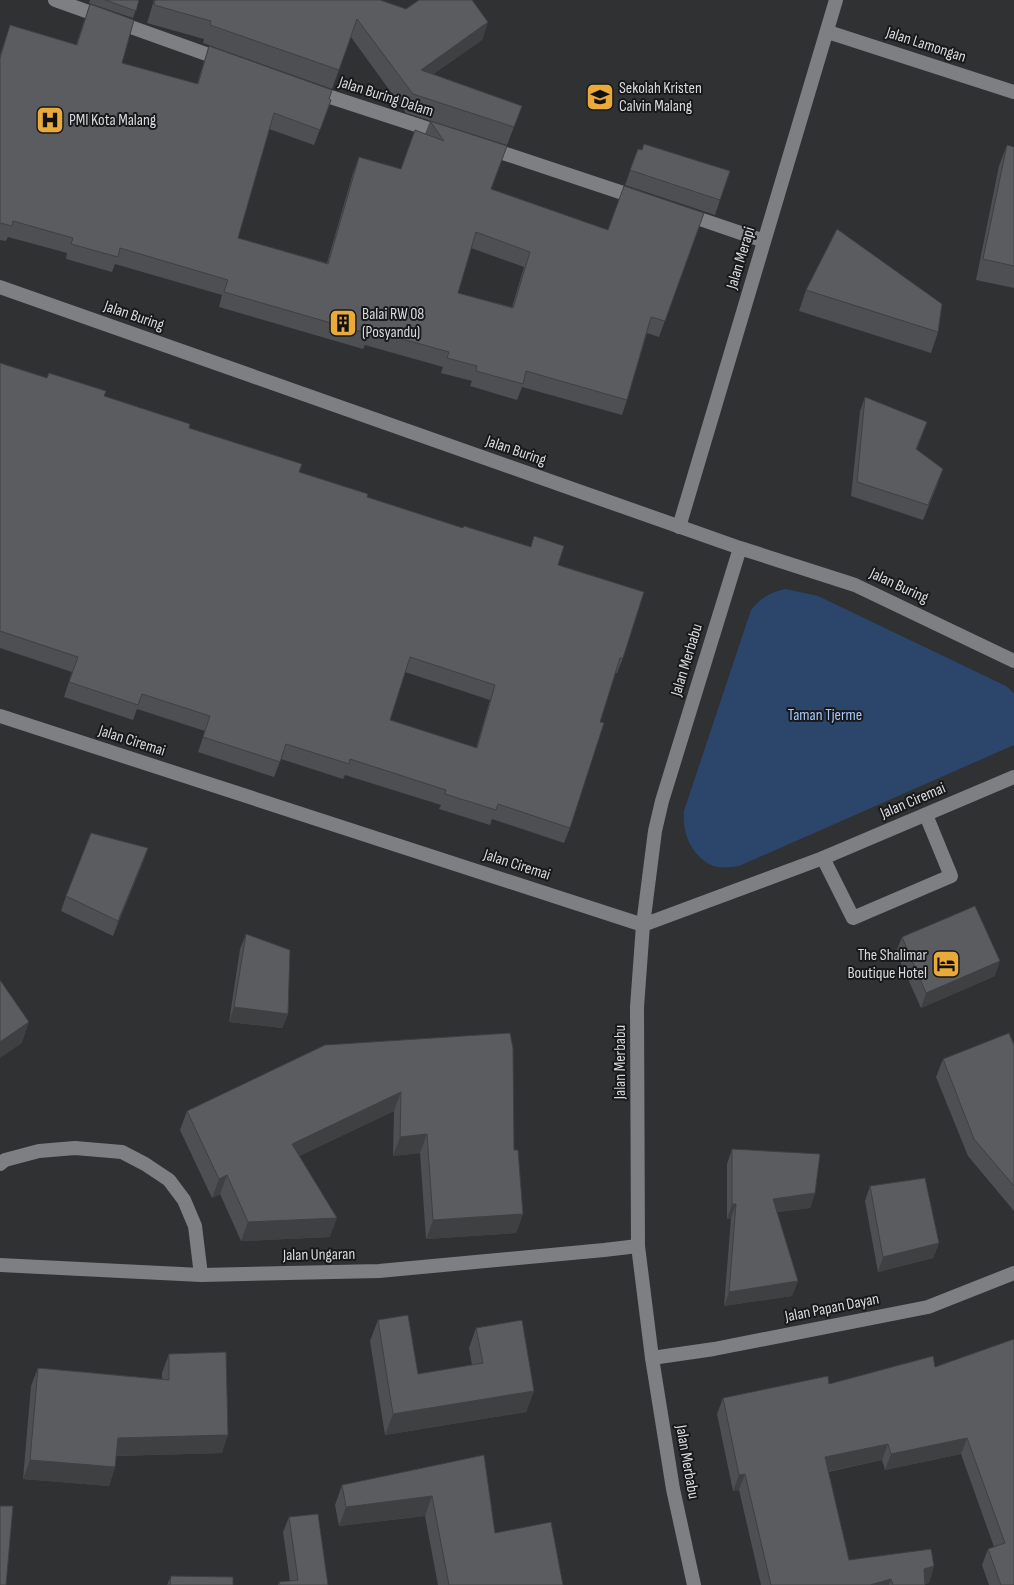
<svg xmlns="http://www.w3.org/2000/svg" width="1014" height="1585" viewBox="0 0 1014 1585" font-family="'Sofia Sans Condensed',sans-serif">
<rect width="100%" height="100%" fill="#2f3133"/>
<path fill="#2c456a" d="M786,589l32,7 188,90 8,7v52l-275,121c-9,1 -20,3 -28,-1 -21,-11 -29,-33 -27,-54l67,-201c10,-12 19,-18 35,-21z"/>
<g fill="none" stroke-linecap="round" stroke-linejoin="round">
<path stroke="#7d7f83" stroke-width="14" d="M823,858l30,60 98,-42 -25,-61"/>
<path stroke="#7d7f83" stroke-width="14" d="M55,0l168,60
M828,32l186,60
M312,91l132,43
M488,148l150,50
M685,214l79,27
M679,527l157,-527
M0,716l643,209
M0,1164l5,-4 34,-9 36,-3 47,4 23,12 24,16 15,20 11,26 6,49
M0,1265l201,10 178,-4 225,-21 34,-4
M652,1358l62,-9 214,-42 86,-34"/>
<path stroke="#7d7f83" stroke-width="14" d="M0,287l740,261 115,37 159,76
M643,925l180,-67 191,-81
M694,1585l-21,-96 -21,-131 -14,-112 -1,-239 6,-82 12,-94 7,-30 78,-253"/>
</g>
<path fill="#4d4f52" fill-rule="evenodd" d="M90,0h49l-6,18 -44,-15z
M154,0h226l26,9 82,13 -6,18 -49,34 89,32 -15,39 -101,-32 -55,-76 -19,52 -129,-46 1,-4 -57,-16z
M90,4l32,59 75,21 12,-38 122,54 -17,45 -45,-16 -31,109 89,25 26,-90 6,-16 42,12 24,-35 5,-13 61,68 117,41 96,-17 -45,124 -12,-4 -20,67 -5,15 -100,-28 -5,13 -47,-14 2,-5 -31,-8 2,-6 -78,-22 -2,4 -144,-42 3,-12 -107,-31 -3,8 -46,-13 1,-6 -59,-16 -2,4 -6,-1v-185l10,-30 66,20zM471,248l53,19 -12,40 -54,-14z
M1007,145l7,2v141l-38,-8 23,-114z
M638,149l82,51 -5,15 -90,-30z
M806,290l132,42 -7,21 -132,-42z
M0,363l104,33 85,32 110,44 68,25 191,68 65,93 -6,15h-2l-15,49 -30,106 -6,15 -72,-24 -2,6 -51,-16 2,-4 -96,-30 -2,4 -62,-20 -7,18 -76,-25 7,-21 -68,-22 -4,11 -69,-23 8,-25 -72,-24zM405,672l85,28 -14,48 -86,-28z
M865,397l62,25 -10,27 21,34 -15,37 -72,-24 9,-85z
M148,848l-35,88 -52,-25 5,-15z
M246,934l42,80 -6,14 -53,-6 11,-73z
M902,937l93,39 -74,32 -25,-56z
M325,1045l189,105 9,64 -7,19 -90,6 -6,-86 -27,3 1,-45 -95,45 31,81 -89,4 -21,-47 -8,4 -32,-68 7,-19z
M1014,1045v166l-46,-55 -32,-79 7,-18z
M732,1149l83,44 -5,15 -33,4 21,69 -6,15 -68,10 7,-88 -4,1v-55z
M870,1186l69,57 -6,15 -55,14 -13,-71z
M378,1320l40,54 54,-9 -3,-17 7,-20 58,63 -8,21 -141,23 -15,-94z
M1014,1339v246h-25l-7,-20 6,-16 6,-2 -33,-93 -76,16 -3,-10 -54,12 21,88 85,6 -5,17 -4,1v1h-164l-22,-95 -6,1 -16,-77 6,-16 106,-14 106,-17z
M169,1354l53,99 -106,3 -1,11 -6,19 -86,-7 8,-93 7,-18 124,11v-6z
M484,1455l11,78 68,52h-125l-13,-69 -86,10 -4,-21 7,-20z
M289,1517l39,68h-50l1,-3 11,-1 -7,-49z
M171,1576l62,9h-66z"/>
<path fill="#3f4042" d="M488,22l-6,18 -68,48 7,-18z
M148,848l-5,15 -30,73 5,-15z
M1000,961l-5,15 -74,32 5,-15z
M234,1007l54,7 -6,14 -53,-6z
M29,1022l-7,21 -22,15v-16z
M401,1092l-7,19 -109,52 7,-19z
M427,1134l-7,19 -27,3 7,-19z
M227,1175l-7,19 -8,4 7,-19z
M815,1193l-5,15 -42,5 5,-14z
M732,1204h4l-5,14 -4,1z
M523,1214l-7,19 -90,6 7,-19z
M337,1218l-7,19 -89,4 7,-19z
M939,1243l-6,15 -55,14 5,-15z
M798,1281l-6,15 -68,10 5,-14z
M534,1391l-8,21 -141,23 8,-21z
M228,1435l-6,18 -111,3 7,-18z
M967,1438l-6,16 -76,16 6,-16z
M888,1444l-6,16 -63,13 6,-16z
M30,1460l85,7 -6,19 -86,-7z
M745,1474l-6,16 -6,1 6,-16z
M432,1496l-7,20 -86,10 7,-19z
M934,1566l-5,17 -9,2 4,-16z
M891,1579l-2,6h-19z"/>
<path fill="#5a5c5f" stroke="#3f4042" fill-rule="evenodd" d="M105,0h34l-3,11z
M155,0h225l26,9 13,-9h53l16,22 -67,48 101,36 -8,21 -101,-33 -56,-75 -18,51 -129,-45 1,-4 -57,-16z
M90,4l44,16 -12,43 76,21 11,-38 123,44 -3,9 2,1 -11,30 -46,-17 -36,125 90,26 31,-107 42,12 14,-39 29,11 -14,-20 77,25 -16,43 117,41 16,-44 80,27 -39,108 -14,-4 -24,83 -101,-29 -3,13 -47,-13 1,-5 -30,-8 2,-6 -79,-22 -1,4 -145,-42 4,-12 -108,-32 -2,9 -47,-13 2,-6 -60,-17 -1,5 -12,-3v-165l10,-33 67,20zM476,232l54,20 -17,56 -55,-15z
M644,144l86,27 -10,29 -90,-30 8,-21 4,1z
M1007,145l7,2v119l-31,-7z
M837,229l105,75 -4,28 -132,-42z
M0,363l47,15 2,-5 57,18 -2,5 86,28 -1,4 113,36 -3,8 69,22 -1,3 96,31 1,-2 67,21 3,-11 30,10 -6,19 86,27 -21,66h-3l-20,64 4,1 -34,105 -72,-24 -2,6 -51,-16 1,-4 -96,-31 -1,5 -63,-20 -6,18 -77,-25 7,-21 -68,-22 -4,11 -69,-23 9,-25 -78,-26zM410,657l85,28 -18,63 -87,-28z
M865,397l62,25 -11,27 27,20 -15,36 -71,-23z
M91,833l57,15 -30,73 -52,-25z
M975,906l25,55 -74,32 -24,-56z
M246,934l44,16 -2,64 -54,-7z
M0,980l29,42 -29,20z
M510,1033l3,15 1,102h4l5,64 -90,6 -6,-86 -27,3 1,-45 -109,52 45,74 -89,4 -21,-47 -8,4 -32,-68 138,-66z
M1009,1033l5,12v141l-40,-47 -31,-80z
M732,1149l88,5 -5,39 -42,6 25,82 -69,11 7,-88h-4z
M925,1178l14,65 -56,14 -13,-71z
M408,1315l10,59 65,-11 -7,-35 46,-8 12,71 -141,23 -15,-94z
M1014,1339v246h-13l-13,-36 17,-6 -38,-105 -76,16 -3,-10 -63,13 24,103 82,-11 3,17 -10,3 1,16h-32l-2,-6 -21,6h-99l-26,-111 -6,1 -16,-77 105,-22 1,8 104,-28 2,11z
M226,1352l2,83 -110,3 -3,29 -85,-7 8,-92 131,12v-26z
M484,1455l11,78 56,-11 12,63h-114l-17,-89 -86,11 -4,-22z
M0,1506h13l-7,79h-6z
M318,1514l10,71h-48l-1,-3 19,-2 -9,-63z
M171,1576l62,1v8h-66h3z"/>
<defs>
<g id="school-square" transform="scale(1.4375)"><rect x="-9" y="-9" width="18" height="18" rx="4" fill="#eaaa39" stroke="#18191a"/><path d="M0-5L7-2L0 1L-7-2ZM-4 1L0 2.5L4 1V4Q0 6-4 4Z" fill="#111"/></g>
<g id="hospital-square" transform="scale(1.4375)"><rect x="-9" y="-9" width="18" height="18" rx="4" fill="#eaaa39" stroke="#18191a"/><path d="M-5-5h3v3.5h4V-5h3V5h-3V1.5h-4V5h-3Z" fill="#111"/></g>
<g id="building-square" transform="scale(1.4375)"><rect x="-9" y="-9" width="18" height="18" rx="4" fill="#eaaa39" stroke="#18191a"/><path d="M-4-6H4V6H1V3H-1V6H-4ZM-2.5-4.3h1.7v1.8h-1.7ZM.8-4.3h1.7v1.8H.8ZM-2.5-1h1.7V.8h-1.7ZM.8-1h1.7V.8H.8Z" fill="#111"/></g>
<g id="hotel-square" transform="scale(1.4375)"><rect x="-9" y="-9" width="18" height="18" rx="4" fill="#eaaa39" stroke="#18191a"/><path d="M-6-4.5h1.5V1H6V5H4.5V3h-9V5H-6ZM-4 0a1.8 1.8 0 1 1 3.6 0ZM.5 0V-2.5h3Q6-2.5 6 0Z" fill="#111"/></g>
</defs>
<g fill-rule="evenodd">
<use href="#school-square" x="600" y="97"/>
<use href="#hospital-square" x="50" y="120"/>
<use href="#building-square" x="343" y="323"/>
<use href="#hotel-square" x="946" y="964"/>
</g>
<g text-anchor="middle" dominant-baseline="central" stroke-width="4" stroke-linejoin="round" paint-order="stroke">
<g font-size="16" fill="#d9dadc" stroke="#18191a">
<text transform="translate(926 45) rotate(18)">Jalan Lamongan</text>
<text transform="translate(386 97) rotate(18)">Jalan Buring Dalam</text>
<text transform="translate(741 258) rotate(-73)">Jalan Merapi</text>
<text transform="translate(134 316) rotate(19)">Jalan Buring</text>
<text transform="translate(516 451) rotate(19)">Jalan Buring</text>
<text transform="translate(899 586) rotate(25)">Jalan Buring</text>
<text transform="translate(687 660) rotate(-73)">Jalan Merbabu</text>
<text transform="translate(132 741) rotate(18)">Jalan Ciremai</text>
<text transform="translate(913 801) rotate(-23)">Jalan Ciremai</text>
<text transform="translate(517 865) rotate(18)">Jalan Ciremai</text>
<text transform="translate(620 1062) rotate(-90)">Jalan Merbabu</text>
<text transform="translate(319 1255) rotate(-1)">Jalan Ungaran</text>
<text transform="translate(832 1308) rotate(-11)">Jalan Papan Dayan</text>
<text transform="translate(687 1462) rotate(80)">Jalan Merbabu</text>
</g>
<g font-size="16" fill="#d9dadc" stroke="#18191a" text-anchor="start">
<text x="619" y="88">Sekolah Kristen<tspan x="619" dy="18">Calvin Malang</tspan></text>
<text x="69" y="120">PMI Kota Malang</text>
<text x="362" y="314">Balai RW 08<tspan x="362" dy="18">(Posyandu)</tspan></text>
<text x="927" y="955" text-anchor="end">The Shalimar<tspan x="927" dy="18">Boutique Hotel</tspan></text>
</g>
<g font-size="16" fill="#a5c8fa" stroke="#18191a">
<text x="825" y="715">Taman Tjerme</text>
</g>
</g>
</svg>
